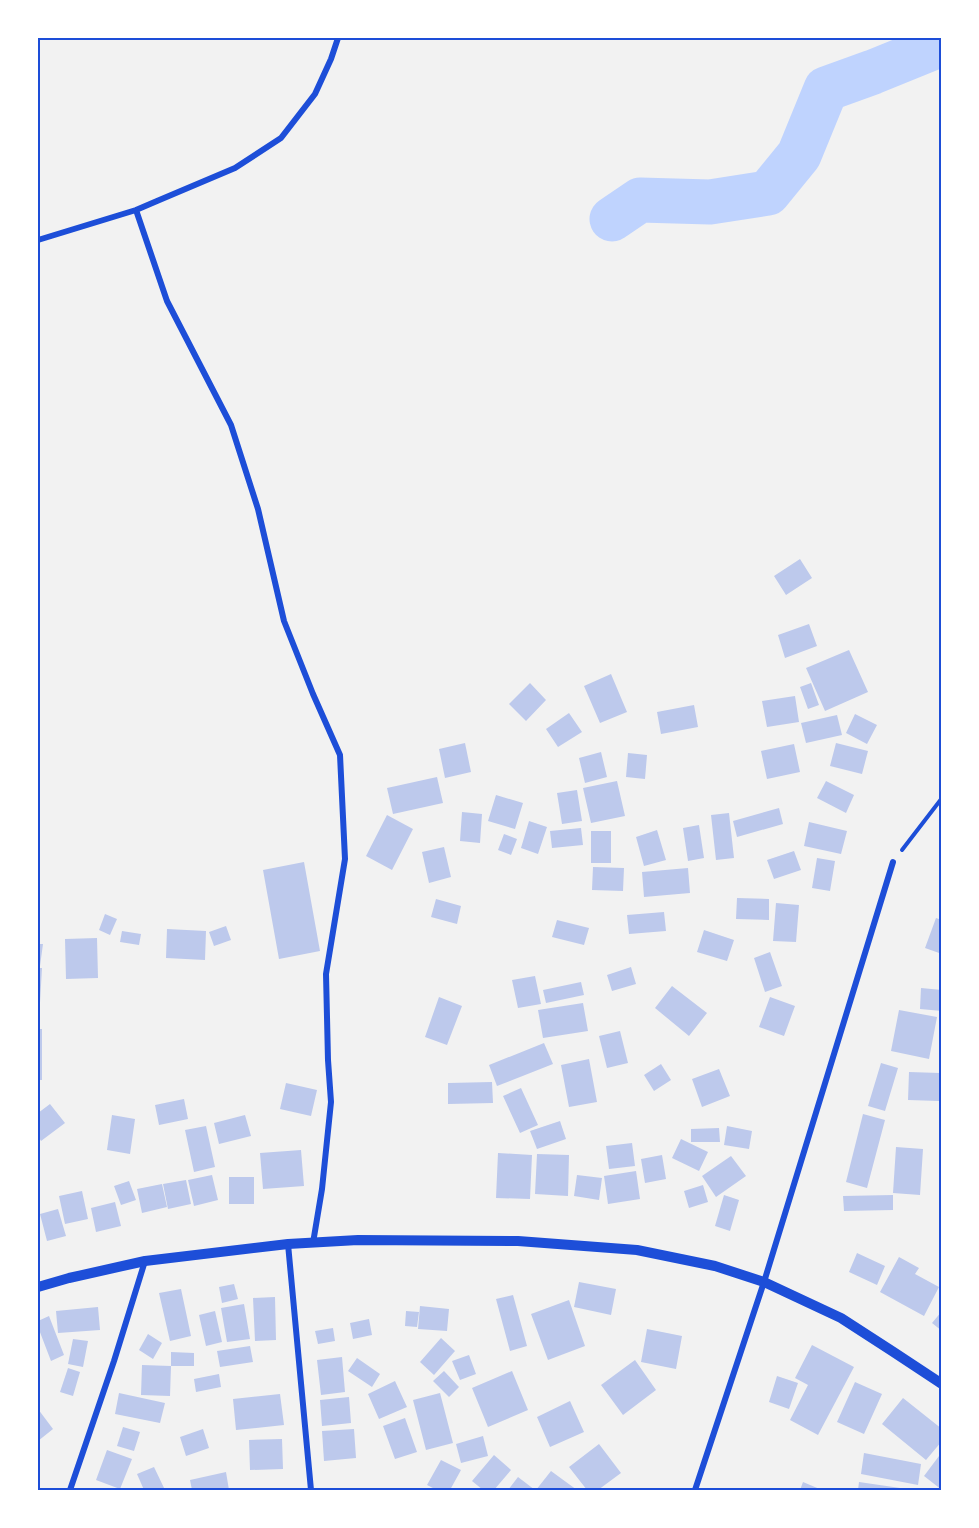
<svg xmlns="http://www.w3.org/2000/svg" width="979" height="1528" viewBox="0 0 979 1528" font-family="'DejaVu Sans',sans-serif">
<rect width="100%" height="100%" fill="#f2f2f2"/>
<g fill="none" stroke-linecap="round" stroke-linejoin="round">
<path stroke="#bfd3fe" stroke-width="45" d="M612,219l28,-19 70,2 58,-9 31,-38 27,-66 47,-17 69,-28"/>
</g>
<path fill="#bdc9ec" d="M800,559l12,19 -26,17 -12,-19z
M809,624l8,22 -32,12 -7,-23z
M849,650l19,42 -43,19 -19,-43z
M611,674l16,38 -27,11 -16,-37z
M530,683l16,17 -20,21 -17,-17z
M811,683l8,22 -11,4 -8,-22z
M795,696l4,26 -32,5 -5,-26z
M694,705l4,22 -37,7 -4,-22z
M569,713l13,19 -24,15 -12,-18z
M855,714l22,11 -10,19 -21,-11z
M837,715l5,20 -36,8 -5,-20z
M465,743l6,29 -26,6 -6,-29z
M836,743l32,8 -6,23 -32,-8z
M794,744l6,28 -33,7 -6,-28z
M601,752l6,25 -22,6 -6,-25z
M628,753l19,2 -2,24 -19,-2z
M437,777l6,26 -50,11 -6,-26z
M617,781l8,35 -34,7 -8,-35z
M826,781l28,14 -8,18 -29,-15z
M577,790l5,31 -20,3 -5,-31z
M496,795l27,8 -8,26 -27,-8z
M779,808l4,16 -46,13 -4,-16z
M462,812l20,2 -2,29 -20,-2z
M729,813l5,45 -18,2 -5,-45z
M387,815l26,14 -21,41 -26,-14z
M529,821l18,6 -9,27 -17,-6z
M809,822l38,9 -6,23 -37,-8z
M699,825l5,33 -16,3 -5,-33z
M581,828l2,17 -31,3 -2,-17z
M657,830l9,30 -22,6 -8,-29z
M591,831h20v32h-20z
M504,834l13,5 -6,16 -13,-5z
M444,847l7,30 -22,6 -7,-31z
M794,851l7,19 -27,9 -7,-19z
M817,858l18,3 -5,30 -18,-3z
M304,862l16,89 -41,8 -16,-89z
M593,867l31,1 -1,23 -31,-1z
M688,868l2,25 -46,4 -2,-25z
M737,898l32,1v21l-33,-1z
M436,899l25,7 -4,18 -26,-7z
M776,903l23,2 -3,37 -23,-1z
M664,912l2,19 -37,3 -2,-19z
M105,914l12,5 -7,16 -11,-5z
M936,918l6,2v34l-17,-6z
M557,920l32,8 -5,17 -32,-8z
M226,926l5,14 -17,6 -5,-14z
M167,929l39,2 -1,29 -39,-2z
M704,930l30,10 -7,21 -30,-9z
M122,931l19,3 -2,11 -19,-3z
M97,938l1,40 -32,1 -1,-40z
M38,944h5l-3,22h-2z
M770,952l12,34 -17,6 -11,-34z
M631,967l5,17 -24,7 -5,-16z
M38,968h4l-3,52h-1z
M535,976l6,28 -23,4 -6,-28z
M581,982l3,13 -38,8 -3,-13z
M672,986l35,27 -18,23 -34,-28z
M921,988l21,2v21l-22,-2z
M439,997l23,9 -15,39 -22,-8z
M770,997l25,9 -11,30 -25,-9z
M583,1003l5,28 -45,7 -5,-28z
M899,1010l38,7 -8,42 -38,-8z
M38,1029h4v51h-4z
M620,1031l8,32 -21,5 -8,-32z
M544,1043l9,21 -56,22 -8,-21z
M589,1059l8,43 -28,5 -8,-42z
M881,1063l17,5 -13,43 -17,-5z
M661,1064l10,16 -17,11 -10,-16z
M719,1069l11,27 -28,11 -10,-28z
M909,1072l31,1 -1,28 -31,-1z
M492,1082l1,21 -45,1v-21z
M286,1083l31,7 -6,26 -31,-7z
M521,1088l17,37 -18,8 -17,-37z
M184,1099l4,20 -29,6 -4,-20z
M50,1104l15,19 -24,18 -3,-5v-23z
M863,1114l22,6 -18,68 -21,-6z
M112,1115l23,4 -5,35 -23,-4z
M245,1115l6,21 -32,8 -5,-21z
M560,1121l6,18 -29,10 -7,-18z
M206,1126l9,41 -21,5 -9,-42z
M727,1126l25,5 -3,18 -25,-4z
M719,1128l1,14h-29v-13z
M681,1139l27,13 -9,19 -27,-13z
M632,1143l3,23 -26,3 -3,-23z
M896,1147l27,2 -3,46 -27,-2z
M301,1150l3,36 -41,3 -3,-36z
M498,1153l34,2 -2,44 -34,-1z
M537,1154l32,1 -1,41 -33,-2z
M662,1155l4,24 -21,4 -4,-24z
M731,1156l15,20 -30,21 -14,-21z
M636,1171l4,28 -32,5 -4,-28z
M212,1175l6,25 -24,6 -6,-26z
M577,1175l25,3 -3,22 -25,-4z
M229,1177h25v27h-25z
M186,1180l5,24 -23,5 -5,-25z
M129,1181l7,19 -15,5 -7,-19z
M162,1184l5,23 -25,6 -5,-24z
M703,1185l5,17 -19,6 -5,-17z
M82,1191l6,28 -23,5 -6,-28z
M724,1195l15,5 -9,31 -15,-5z
M893,1195v15l-49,1 -1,-15z
M115,1202l6,24 -25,6 -5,-24z
M58,1209l8,27 -19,5 -7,-27z
M857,1253l28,13 -8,19 -28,-13z
M899,1257l20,11 -4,6 24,13 -15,29 -44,-24z
M579,1282l37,7 -5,26 -37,-8z
M234,1284l4,15 -16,4 -3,-16z
M181,1289l10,47 -21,5 -11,-48z
M513,1295l14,51 -17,5 -14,-52z
M275,1297l1,43 -21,1 -2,-43z
M569,1300l16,46 -37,14 -17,-46z
M244,1304l6,35 -23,3 -6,-34z
M420,1306l29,3 -2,22 -29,-2z
M98,1307l2,23 -42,3 -2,-22z
M215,1311l7,31 -16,4 -7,-31z
M406,1311l13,1 -2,15 -12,-1z
M942,1311v20l-10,-8z
M49,1316l15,39 -13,6 -13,-34v-6z
M369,1319l3,16 -19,4 -3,-16z
M333,1328l2,13 -17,3 -3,-13z
M647,1329l35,7 -6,33 -35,-7z
M148,1334l14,9 -9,16 -14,-9z
M441,1338l14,13 -21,24 -14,-13z
M73,1339l15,2 -5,26 -15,-3z
M812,1345l42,22 -36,68 -28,-15 18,-35 -13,-7z
M250,1346l3,16 -33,5 -3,-16z
M171,1352l23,1v13h-23z
M469,1355l7,19 -16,6 -8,-19z
M342,1357l3,35 -24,3 -4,-35z
M357,1358l23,16 -8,13 -24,-16z
M635,1360l21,30 -33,25 -22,-30z
M142,1365l29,1 -1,30 -29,-1z
M68,1368l12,4 -7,24 -13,-4z
M444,1371l15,16 -10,10 -16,-16z
M512,1371l16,39 -40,17 -16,-39z
M219,1374l2,13 -25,5 -2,-13z
M777,1376l21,7 -9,26 -20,-7z
M395,1381l12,26 -28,12 -11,-25z
M855,1382l27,12 -18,40 -27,-12z
M119,1393l46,10 -5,20 -45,-9z
M440,1393l13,50 -27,7 -13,-50z
M280,1394l4,31 -48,5 -3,-31z
M349,1397l2,26 -29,3 -2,-26z
M903,1398l39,31v12l-16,19 -44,-36z
M570,1401l14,31 -34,15 -13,-30z
M38,1409l15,20 -15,12z
M405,1418l12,34 -22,7 -12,-33z
M123,1427l17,5 -6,19 -17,-5z
M203,1429l6,19 -23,8 -6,-19z
M354,1429l2,29 -32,3 -2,-30z
M483,1436l5,20 -27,7 -5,-19z
M282,1439l1,30 -33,1 -1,-30z
M599,1444l22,29 -23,17h-11l-18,-23z
M107,1450l25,9 -12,30 -24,-9z
M942,1452v38l-18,-14z
M864,1453l57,11 -3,21 -57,-11z
M494,1455l17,15 -17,20h-11l-11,-9z
M441,1460l20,10 -11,20h-13l-10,-5z
M154,1467l11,23h-21l-7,-16z
M551,1471l26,19h-41z
M226,1472l3,18h-37l-2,-10z
M518,1477l17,13h-27z
M803,1482l19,8h-22z
M859,1482l48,7v1h-49z"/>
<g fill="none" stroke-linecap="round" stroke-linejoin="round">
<path stroke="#1d4ed8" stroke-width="4" d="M902,850l40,-52"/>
<path stroke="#1d4ed8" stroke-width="6" d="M136,210l31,91 64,124 27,84 26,112 29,73 27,61 5,104 -19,115 2,86 3,42 -9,87 -9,54
M38,240l98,-30 21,-9 78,-33 46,-30 34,-44 16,-35 7,-21
M288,1244l23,246
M70,1490l44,-129 31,-100
M695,1490l69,-208 129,-420"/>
<path stroke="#1d4ed8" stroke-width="10" d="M38,1287l31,-9 76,-17 143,-17 70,-4 160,1 119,9 78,16 49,16 77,36 51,33 50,33"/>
</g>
<rect width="979" height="1528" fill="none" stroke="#ffffff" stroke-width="78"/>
<rect x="39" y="39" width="901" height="1450" fill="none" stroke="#1d4ed8" stroke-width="2"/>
</svg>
